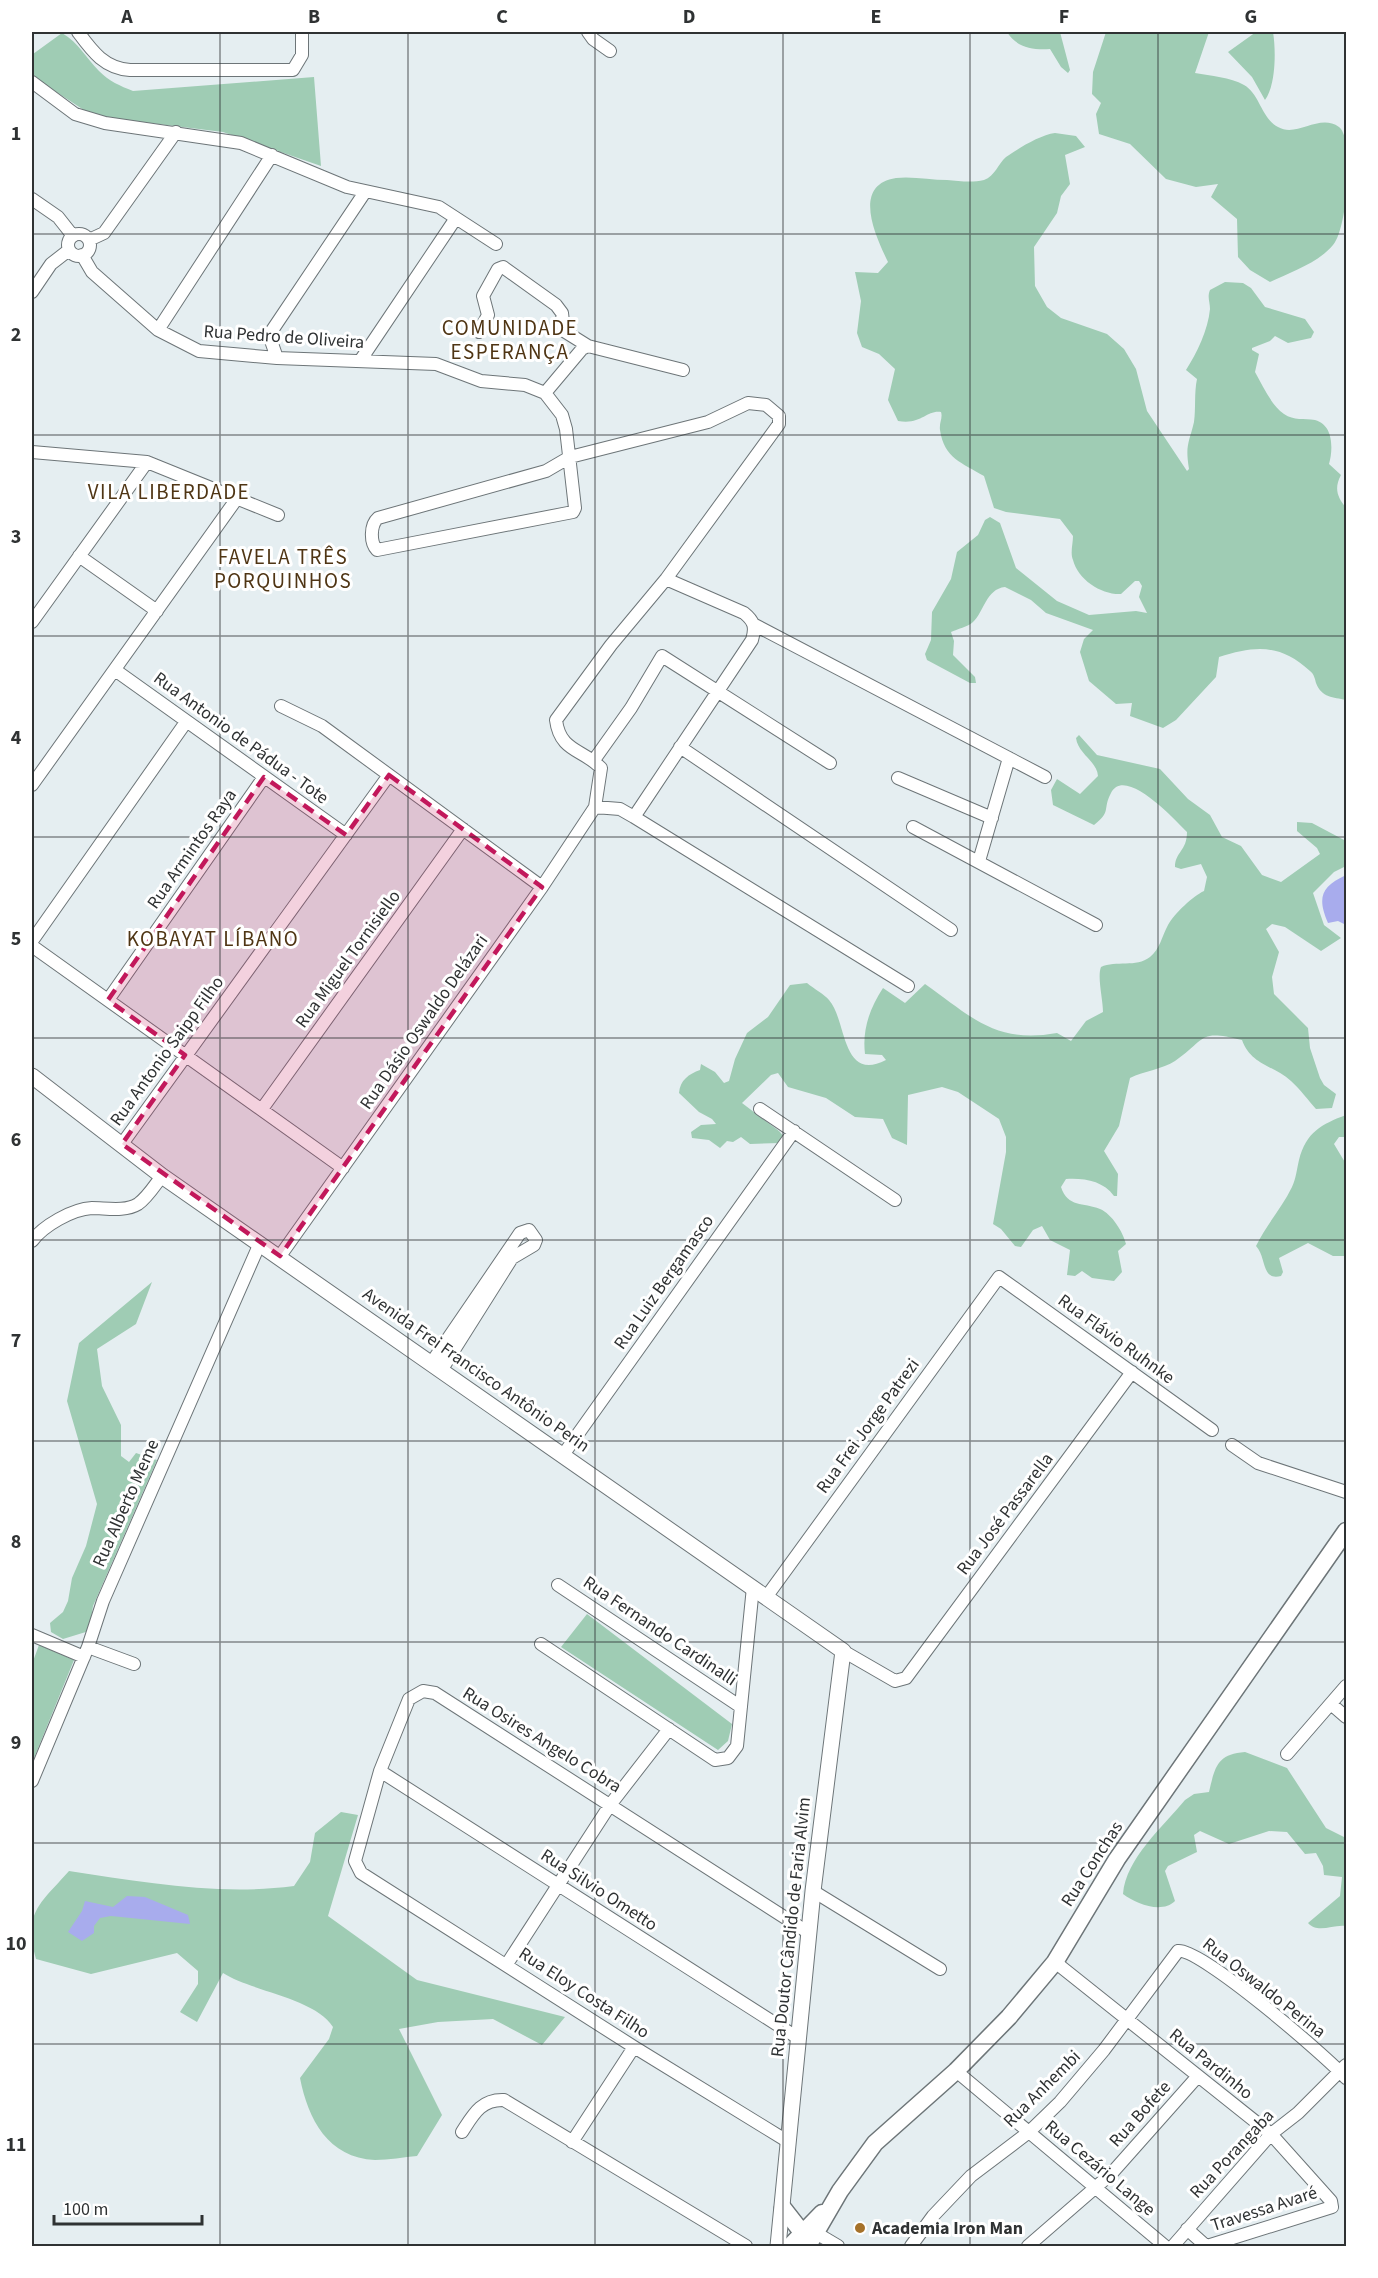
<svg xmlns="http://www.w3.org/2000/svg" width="1378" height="2278" viewBox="0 0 1378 2278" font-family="'Source Sans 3',sans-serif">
<rect width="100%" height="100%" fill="#e5eef1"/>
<path fill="#9fccb4" d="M1007,32h53l10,38 -2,3 -7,-6 -11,-18c-17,1 -33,-1 -43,-17z
M1106,32h103l-14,41c16,3 35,4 49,12 16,9 17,33 34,42 19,11 41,-14 61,0 16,12 8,103 -6,118 -15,18 -42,27 -63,37l-20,-12 -12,-13 -1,-38 -26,-22 7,-13 -22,3 -30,-8 -36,-35 -31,-10 -3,-20 5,-11 -9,-9 1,-22z
M1256,32h17c3,18 3,53 -8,68l-13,-23 -24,-25z
M62,33c17,10 24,25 37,38 10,10 21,15 34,20l181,-14 7,89 -98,-34 -130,-16 -58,-38 -3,-11 1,-13z
M1055,133l21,3 9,11 -20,8 5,29 -9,12 -4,17 -23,34 1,39 12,21 14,11 46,16 17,15 12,20 11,42 40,60 2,-2c-4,-24 0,-26 5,-47 2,-14 0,-29 3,-43l-11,-9c11,-17 22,-40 24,-61 0,-7 -3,-12 0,-19l15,-8 18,1 8,5 14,19 40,12 9,13 -3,6 -23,5 -13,-7 -5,5 -18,7v2l7,4 -4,18c8,14 16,33 29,42 10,7 20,4 31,6 19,5 18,30 14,44l12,11c-7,13 -4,22 5,33v192c-13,-3 -24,-2 -30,-17 -1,-4 -2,-9 -6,-12 -31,-28 -55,-25 -91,-14l-3,20 -40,43 -13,8 -33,-12 2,-13 -16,1 -27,-23 -9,-29 4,-13 9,-9 -47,-17 -15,-13 -26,-13c-19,2 -21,25 -32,35 -5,5 -16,7 -22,10l3,9 -1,14 22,22 1,6h-6l-43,-23 -2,-6 6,-14 1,-28 19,-33 6,-27 21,-17 7,-15 5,-3 10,6 16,45 41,33 32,14 47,-4 11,2 -8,-16 3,-11 -3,-5h-4l-14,13c-19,1 -43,-14 -48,-34 -3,-7 0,-16 0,-24l-13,-17 -54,-7 -12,-4 -10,-32c-22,-13 -40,-18 -44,-46 -1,-7 3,-12 1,-18 -15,-2 -19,13 -43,9l-10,-21 7,-31 -16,-15 -17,-7 -5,-14 4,-32 -6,-29 23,1 10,-11c-12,-25 -37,-77 8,-84 16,-2 35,2 51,2 12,1 25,3 37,0 11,-4 14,-16 22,-23 13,-9 34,-22 49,-24z
M1079,735l18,20 63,14 28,30 22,16 12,22 19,9 21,29 19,7 39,-28 -3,-6 -20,-17v-9l15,1 34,18v25l-12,6 -21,21 11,32 17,13 -20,13 -36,-24 -13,-3 -6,5 13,23 -7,25 2,17 34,34 2,20 10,30 4,7 12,9 -4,14 -16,1c-8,-9 -16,-20 -25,-28 -18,-16 -40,-16 -49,-41 -45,-11 -35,-1 -67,21 -12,8 -31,10 -45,17l-11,48 -15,25 14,23 -1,22h-3c-11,-15 -29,-18 -48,-17l-5,8c7,21 22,15 39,22 12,5 23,23 26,35l-8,7 4,21 -8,9 -22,-3 -10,-7 -7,5 -8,-1 3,-25 -20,-10 -8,-14 -9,4 -12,17 -6,-1 -14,-17 -8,-5 13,-72v-15l-7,-18 -41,-27 -16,-5 -34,8 -1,50 -15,-7 -9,-19 -28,-2 -29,-19 -38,-11 -10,-14 -7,2 -29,28 37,28 6,7 -5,5 -30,1 -9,-7 -8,5 -6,-1 -7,7 -11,-8 -17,-2 -1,-6 10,-7 15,-1 -4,-5 -13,-7 -20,-19c1,-13 10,-19 21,-23l1,-6 14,8 9,11 5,-2 6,-22 12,-26 21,-16 22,-32 17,-2c7,6 17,11 22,17 18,20 12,83 57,60l-4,-5 -17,-1c-3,-25 5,-46 18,-66l22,15 20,-19c47,33 70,60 132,49l14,8 15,-20 17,-9c0,-13 -6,-35 -2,-45 15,-7 35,1 49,-10 10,-8 12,-21 18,-32 7,-12 25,-29 36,-34l3,-14 -6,-13 -20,5 -6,-2c0,-15 12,-16 12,-35 -11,-11 -62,-67 -76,-39 -9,17 1,18 -17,32l-41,-20 -2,-15 6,-11 23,15 18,-18c-1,-15 -20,-22 -22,-38z
M1346,1115v22h-7l-5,7 12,20v92h-13l-25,-13 -29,15 4,14 -2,4c-20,5 -14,-18 -25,-30 10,-21 26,-38 36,-59 4,-8 5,-19 7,-27 7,-28 23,-36 47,-45z
M152,1282l-16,42 -39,25 5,37 19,39v31l8,6 7,-9 21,7 -64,146 -4,25 -26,8 -12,-7 -1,-9 13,-11 5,-11 4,-23 14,-32 11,-42 -30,-103 12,-58z
M587,1614l145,110 -4,17 -10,9 -157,-103z
M39,1645l35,15 -42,103v-99z
M1245,1752l42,16 39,60 20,10v88c-13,-2 -28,8 -38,-3l32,-27 2,-19 -18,-2 -1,-9 -7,-13 -11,1 -18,-22 -18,-1 -40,13 -29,-13 -6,4 3,17 -29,14 -3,5 10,30c-13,13 -39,3 -52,-7 3,-36 40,-67 62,-94l9,-6 15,-2c6,-25 8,-38 36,-40z
M341,1812l17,3 -30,101 89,64 148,37 -23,28 -49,-26 -55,3 -39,7 43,86 -25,41c-13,1 -28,4 -42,4 -47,-2 -67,-41 -75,-82l29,-39 4,-12c-18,-29 -80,-35 -110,-54l-26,49 -17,-10 18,-28v-13l-21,-18 -86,21 -55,-15c-13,-47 4,-55 33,-88 74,11 150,25 225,15l16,-24 5,-29z"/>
<path fill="#a8aced" d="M1346,875v50l-8,-4 -10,2c-11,-26 -7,-36 18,-48z
M127,1896l18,1 43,18 2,9 -79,-8 -11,2 -6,8v7l-12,8 -14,-9 14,-21 3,-10 28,6z"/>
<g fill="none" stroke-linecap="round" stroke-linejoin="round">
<g stroke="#6d7578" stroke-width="14">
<path id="minor" d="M78,32c14,19 26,36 52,38h163l9,-15v-23
M588,32l5,7 17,12
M32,82l43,32 30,9 136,20 106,44 92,20 57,37
M32,199l26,18 15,19
M68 245a11 11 0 1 1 22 0a11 11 0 1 1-22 0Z
M89,240l15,-7 72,-101
M82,255l10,17 66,58 41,21 78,7 159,6 45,17 44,4 20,8 17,22 4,14 9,79 -2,4 -196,38c-7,-7 -7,-25 1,-32l168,-47 24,-14 138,-35 40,-19 18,2 13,11v8l-113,155 -55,66 -55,75c4,32 27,29 45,48l-6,39 -53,80 -262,369
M32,292l19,-28 18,-14
M158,330l114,-175
M479,332l9,-17 -5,-19 15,-27 5,-2 53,38 6,8 2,18 24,15
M277,358l-8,-23 96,-143
M360,361l96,-143
M545,393l37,-44 6,-3 95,24
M32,452l115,10 131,53
M79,556l78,55
M32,622l115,-160
M753,624l292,153
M115,670l231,165
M281,706l41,20 220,161
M680,747l271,183
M594,760l37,-52 31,-52 168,107
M898,778l94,40
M32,785l206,-288
M595,807l25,2 14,8 274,169
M634,817l118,-177c4,-13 2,-19 -8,-27l-78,-34
M913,827l183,98
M979,861l30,-103
M32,941l154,-219
M32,946l311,222
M108,1000l156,-223
M262,1109l201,-280
M760,1109l135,91
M122,1144l267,-369
M32,1241c11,-15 40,-32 60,-33 14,0 33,4 46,-4 9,-6 17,-19 24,-28
M432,1362l88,-129 9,-3 7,10 -2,5 -22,13 -70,111
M1232,1445l26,18 88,29
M563,1455l231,-324
M558,1585l183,122
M767,1596l232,-319 213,153
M32,1635l52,22
M541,1644l174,116 13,-2 9,-12 16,-159
M88,1647l46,17
M843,1651l52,30 11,-3 226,-306
M1331,1704l15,13
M1287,1754l59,-68
M380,1771l418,267
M32,1781l56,-134 15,-46 157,-358
M813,1891l127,78
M1055,1962l216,172 60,67 1,6 -125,39
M507,1964l103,-159 59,-76
M956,2071l209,175
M462,2132c11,-17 19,-33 42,-32l242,146
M787,2141l-153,-94 -273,-174 -6,-12 25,-90 29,-72 14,-8 12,2 374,240
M572,2142l62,-95
M1187,2229l19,17
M816,2233l22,13
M911,2246l22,-30 38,-40 58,-44 31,-30 44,-52 74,-99c22,-4 149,106 168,127
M1028,2246l83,-72 87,-98
M1173,2246l98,-112 27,-21 48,-48"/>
</g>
<g stroke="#6d7578" stroke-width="17">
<path id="tertiary" d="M32,1076l130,100 681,475 -30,240 -35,355"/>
</g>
<g stroke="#6d7578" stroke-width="19">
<path id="secondary" d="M783,2208l25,32
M790,2246l32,-33
M808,2246l32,-55 35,-48 81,-72 53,-54 46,-55 62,-103 229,-328"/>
</g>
<use href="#minor" stroke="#fff" stroke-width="12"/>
<use href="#tertiary" stroke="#fff" stroke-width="15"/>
<use href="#secondary" stroke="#fff" stroke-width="16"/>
</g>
<path fill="#c2185b" fill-opacity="0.2" stroke="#c2185b" stroke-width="4.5" stroke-dasharray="12 8" stroke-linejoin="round" d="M389,775l153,112 -262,369 -158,-112 63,-89 -77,-55 156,-223 82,58z"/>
<path fill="none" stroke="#2f3233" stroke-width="1.5" stroke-opacity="0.55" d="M220,32v2214M408,32v2214M595,32v2214M783,32v2214M970,32v2214M1158,32v2214M32,234h1314M32,435h1314M32,636h1314M32,837h1314M32,1038h1314M32,1240h1314M32,1441h1314M32,1642h1314M32,1843h1314M32,2044h1314"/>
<circle fill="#a6722a" stroke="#fff" stroke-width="2" cx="860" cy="2228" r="6"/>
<g text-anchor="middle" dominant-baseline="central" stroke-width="6" stroke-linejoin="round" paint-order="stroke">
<g font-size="18" fill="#2f3233" stroke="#fff">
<text transform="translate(284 337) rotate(4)">Rua Pedro de Oliveira</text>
<text transform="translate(241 738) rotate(36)">Rua Antonio de Pádua - Tote</text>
<text transform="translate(192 849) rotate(-55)">Rua Armintos Raya</text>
<text transform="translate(348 959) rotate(-54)">Rua Miguel Tornisiello</text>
<text transform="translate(424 1022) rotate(-55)">Rua Dásio Oswaldo Delázari</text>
<text transform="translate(167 1051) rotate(-54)">Rua Antonio Saipp Filho</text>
<text transform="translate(664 1282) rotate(-55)">Rua Luiz Bergamasco</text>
<text transform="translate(1116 1339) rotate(36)">Rua Flávio Ruhnke</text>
<text transform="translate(476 1370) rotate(35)">Avenida Frei Francisco Antônio Perin</text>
<text transform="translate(868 1426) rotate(-54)">Rua Frei Jorge Patrezi</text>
<text transform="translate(126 1503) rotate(-66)">Rua Alberto Meme</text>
<text transform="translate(1005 1514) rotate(-53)">Rua José Passarella</text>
<text transform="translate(660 1631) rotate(34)">Rua Fernando Cardinalli</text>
<text transform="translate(542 1740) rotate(32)">Rua Osires Angelo Cobra</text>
<text transform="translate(1092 1864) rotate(-57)">Rua Conchas</text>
<text transform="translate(599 1890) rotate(33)">Rua Silvio Ometto</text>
<text transform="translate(791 1927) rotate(-84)">Rua Doutor Cândido de Faria Alvim</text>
<text transform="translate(1264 1988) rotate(38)">Rua Oswaldo Perina</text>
<text transform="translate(584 1993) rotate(33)">Rua Eloy Costa Filho</text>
<text transform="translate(1211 2064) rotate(39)">Rua Pardinho</text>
<text transform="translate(1042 2089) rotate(-45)">Rua Anhembi</text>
<text transform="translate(1140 2114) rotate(-48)">Rua Bofete</text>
<text transform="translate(1232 2154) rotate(-47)">Rua Porangaba</text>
<text transform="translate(1100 2168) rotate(40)">Rua Cezário Lange</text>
<text transform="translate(1264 2209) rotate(-18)">Travessa Avaré</text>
</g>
<g font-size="18" font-weight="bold" fill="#2f3233" stroke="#fff" text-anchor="start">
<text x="872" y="2228">Academia Iron Man</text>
</g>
<g font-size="21" letter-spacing="1.5" fill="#4f3514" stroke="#fff">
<text x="510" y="328">COMUNIDADE<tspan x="510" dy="24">ESPERANÇA</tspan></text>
<text x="169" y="492">VILA LIBERDADE</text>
<text x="283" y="557">FAVELA TRÊS<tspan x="283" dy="24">PORQUINHOS</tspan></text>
<text x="213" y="939">KOBAYAT LÍBANO</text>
</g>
</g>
<rect width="1378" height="2278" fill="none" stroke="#ffffff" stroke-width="66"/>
<path d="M54 2215v9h148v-9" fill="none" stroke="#2f3233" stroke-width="3"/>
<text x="63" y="2215" font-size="18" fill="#2f3233" stroke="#ffffff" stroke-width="4.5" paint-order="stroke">100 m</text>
<rect x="33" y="33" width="1312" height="2212" fill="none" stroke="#2f3233" stroke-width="2"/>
<g font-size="20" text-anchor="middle" font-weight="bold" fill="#2f3233">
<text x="127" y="23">A</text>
<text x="314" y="23">B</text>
<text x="502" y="23">C</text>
<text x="689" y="23">D</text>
<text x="876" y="23">E</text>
<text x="1064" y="23">F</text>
<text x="1251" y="23">G</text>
<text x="16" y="140">1</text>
<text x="16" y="341">2</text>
<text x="16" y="543">3</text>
<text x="16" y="744">4</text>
<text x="16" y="945">5</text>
<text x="16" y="1146">6</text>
<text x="16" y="1347">7</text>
<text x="16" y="1548">8</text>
<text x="16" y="1749">9</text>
<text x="16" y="1950">10</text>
<text x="16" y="2151">11</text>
</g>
</svg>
